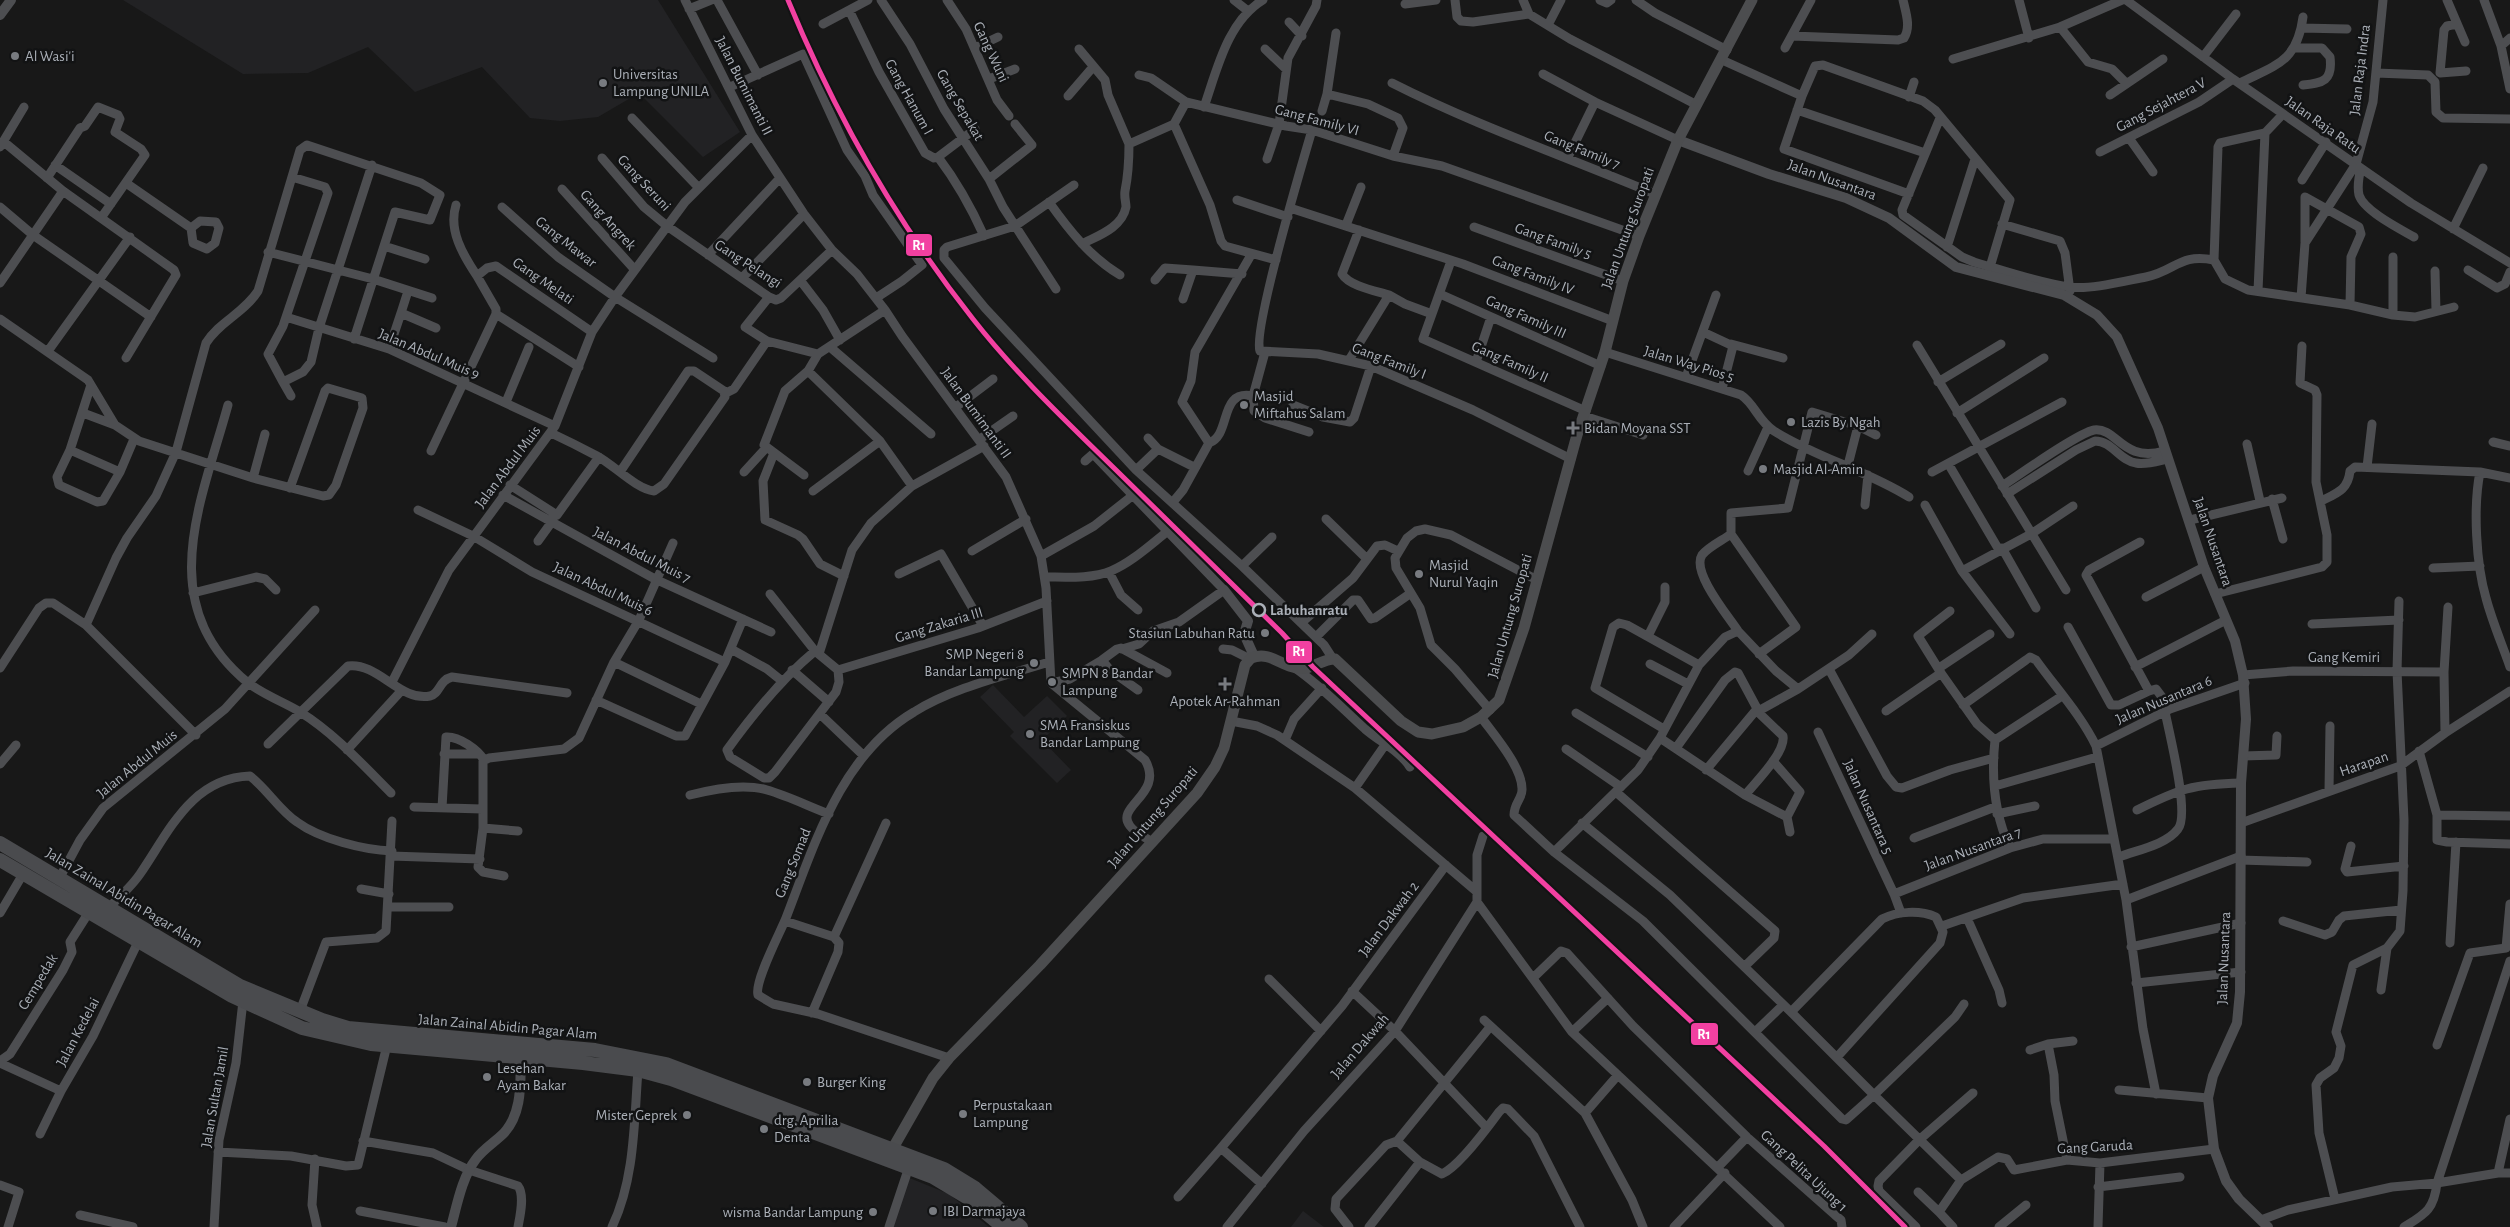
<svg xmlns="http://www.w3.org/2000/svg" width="2510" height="1227" viewBox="0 0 2510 1227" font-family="'Alegreya Sans',sans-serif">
<rect width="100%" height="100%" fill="#181818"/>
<path fill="#222224" d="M123,0h535l82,132 -37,25 -64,-64 -41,24 -38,4 -30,-3 -48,-51 -67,25 -47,-45 -60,26 -65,1z
M993,685l31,32 23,-21 20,20 -25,24 29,30 -14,13 -47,-47 4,-4 -34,-35z
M907,1177l42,17 40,33h-97z
M1303,1211l21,16h-33z"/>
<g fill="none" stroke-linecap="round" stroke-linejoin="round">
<path stroke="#4d4e51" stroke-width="9" d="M685,0l67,135 52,79 28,36 25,24 28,36 17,26 104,141 35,79 5,32 5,95 94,77c20,34 -31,46 -15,66 5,7 15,11 22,16
M717,0l41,75
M881,0l29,44 34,65 45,70 14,28 53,82
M947,0l19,29 31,71 12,16
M1234,0l14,11
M1455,0l2,17 4,4 12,1 56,-8 41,25 127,66
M1523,0l6,14
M1600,0l7,3 4,-3
M1636,0l19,13 72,37
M2019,0l10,38
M2126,0l107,79 178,124 99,60
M2447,0l18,42
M2484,0l17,46
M1405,4l31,-4
M689,9l22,-9
M850,12l29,60 46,81 9,5 4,-1c19,25 33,50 46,79
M1289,22l13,14
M823,24l45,-24
M2457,24l-10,2 -3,4 -4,43 26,-2
M1548,25l13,-25
M2060,27l28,35 24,7 14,14
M2301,28l46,1
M1792,36l106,4 6,-2c7,-11 2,-25 -1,-38
M2510,38l-9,8 9,43
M975,48l23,-11
M1785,48l26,-48
M2296,48h26l8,9c3,24 -7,26 -27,28
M1079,49l26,31 3,15 21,49
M1265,49l21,20
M2203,57l33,-43
M1953,59l107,-32 62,-27
M1722,60l80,36
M2376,73l52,2 7,7 1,30 7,6 67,1
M1543,74l52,28
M1139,75l12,3 35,24
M989,79l26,-10
M1392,83c85,43 175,74 263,111
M2240,83c36,-18 57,-21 63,-66
M730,87l73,-33 44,96 18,26 8,19 49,70 -20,16 -26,17
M1327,94l41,10 30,14 5,10 -10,28
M2110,95l53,-36
M1068,96l25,-29
M1909,97l5,-15
M1204,107c13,-37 23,-85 59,-107
M1797,110l128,43
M1322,111l5,-17 9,-61
M632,118l66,69
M1940,118l-38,92 1,5 59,42 12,5c28,8 68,22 96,25 20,3 55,-6 76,-10 30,-6 33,-24 68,-17l11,19 23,11 102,15 43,10 22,2 39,-10
M1312,130c-9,31 -60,201 -52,221l58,3 53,12 102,44 98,49
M2129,138l24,34
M4,142l59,49 111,79 2,5 -50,83
M0,147l24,-40
M2100,152l99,-50 34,-23
M938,157l37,-28
M1568,157l27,-55 83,38
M602,158l42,49 23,19 102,71 7,3 5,-2 51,-48
M1267,159l12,-35 9,-66 28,-52 1,-6
M55,165l56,39
M2361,168c-2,8 -4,18 -2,27 5,16 41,34 55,42
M47,178l33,-50 5,-2 13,-19 20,8 2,4 -5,13 26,17 4,6 -44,63
M989,179l43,-34 -17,-21
M2302,180l24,-38
M126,183l65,45 9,-7 16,1 3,6 -4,15 -8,6 -14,-6 -2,-15
M1074,185l-59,41 -68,21 -3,3v8l41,50 151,162 106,96 82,79 9,14
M562,189l73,81
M1909,194l-125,-45 18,-53 13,-30 8,-1 100,36 12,9 75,90 -20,67
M1237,200l51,17
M1049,202c20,28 41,55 71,73
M456,205c-8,25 7,50 21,71
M0,207l33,28 118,82
M502,207l56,50 57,40 98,61
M1290,208l173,56 150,57
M2002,224l58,17 5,12 5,38
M1346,225l15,-38
M1474,227l149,54
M2453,229l30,-61
M1359,230l-17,44c7,12 34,17 47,21
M2305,242v-45l54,30 2,7 -10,23 -1,48
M1082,244c15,-8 40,-16 44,-37 0,-5 -2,-10 -1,-16 3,-15 4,-31 4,-47l45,-20
M384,246l41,13
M1947,247l28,-88
M268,252l105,27 59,19
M708,255l72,-77
M1276,260l-51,-14 -4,-5 -11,-36 -36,-81 12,-22 100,24 26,4 81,26 49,10 197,70
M2214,260l4,-113 2,-4 45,-10 18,-19
M1451,261l-28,78 163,72
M2468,270l29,18 8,-4 5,-12
M2435,271l1,40
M743,277l61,-63
M800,280l23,30 17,30
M1155,280l10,-12 28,2
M0,283l63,-92
M2258,291l7,-158
M1440,294l161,72
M769,297l-24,30 22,14 51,13
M2301,298l4,-55 51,-79 17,-62 10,-102
M1183,299l10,-29 49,4
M401,313l7,-22
M496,314l83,53
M2393,315v-58
M286,317l103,32 166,77
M0,319l88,61 27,45 24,16 114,37 70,18 6,-1 7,-10 27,-77 -1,-10 -34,-10 -3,3 -35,97
M1703,332l30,14 -11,43
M1731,344l52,14
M1917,345l149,245
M830,347l101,87
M389,349l12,-36 35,15
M48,351l82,-114
M1265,352l-12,44 1,15 11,7 44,14
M1605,352l136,43c14,9 17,26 33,36 43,27 92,39 135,66
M1349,360l40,-65 16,9 27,10
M1476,362l15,-45
M808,371l72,70 32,45
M1686,377l30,-82
M283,382l-15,-28 15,-28 45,-133 -3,-6 -33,-10
M1938,382l63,-38
M91,385l-21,65 -13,27 2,8 38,17 6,-1 17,-29 14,-33
M726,393l8,-4 33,-48
M291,396l-8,-14 20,-10 8,-10 8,-34 53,-163
M506,402l23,-55
M228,405c-27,98 -75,199 19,277 16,13 37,20 53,30 34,21 63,53 91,81
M1293,405l30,12 27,5 4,-4 17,-52
M956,407l37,-28
M83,413l32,12
M1957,413l87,-55
M1584,416l59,19
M551,433c15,7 31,15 46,23 17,9 39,33 57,35l10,-7 61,-87 -1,-6 -30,-20h-6l-68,101
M1148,438l10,11 36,18
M980,439l33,-23
M2493,442l17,4
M1209,443c23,-8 9,-54 44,-47
M2247,444l13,57
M70,450l50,22
M431,451l65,-137v-5l-19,-33 10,-8 9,-2 96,66
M774,453l-11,28 2,39 33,15 5,4 17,25 24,12
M1085,461l8,-7 131,136 -45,32 -26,9 -14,13 -17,5
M1848,465l10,-39
M1949,465l50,85
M2367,467l5,-43
M1136,470l22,-21
M1748,471l20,-44
M744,472l22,-24
M1932,472l130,-70
M2480,472c-7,35 -4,92 6,126 6,23 16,46 24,69
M804,475l-40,-30 21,-54 23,-20 10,-17 67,-44
M253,478l12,-44
M510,485l47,30 42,-58
M2002,486c17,-11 76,-53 92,-56 23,-3 28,33 70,21
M813,491l67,-50
M2007,494l69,-44 19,-9c17,0 25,20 41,22 10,2 22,-2 31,-4
M503,495l152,84 116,53
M2272,499l11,40
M2321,501c16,-8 27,-11 29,-30l5,-4 125,5 30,6
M1173,502l10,-12 26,-47 -27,-41 9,-21 4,-29 56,-97
M1865,505l3,-30
M1925,505l37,66 48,63
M418,510l55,26 59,36 193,90
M1326,519l40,39
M2190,520l92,-22
M1731,534l65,93 -37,27
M538,541l13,-18
M2002,548l34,60
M972,551l54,-32
M1041,556l53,-30 38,-30
M1242,566l30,-29
M2433,568l47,-2
M1962,571l69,-37 42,-28
M1109,572l12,23 17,15
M899,574l42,-20 42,72
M1045,577c20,0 47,2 66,-6 21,-9 39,-26 57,-40
M193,593l63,-16 9,2 11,11
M770,594l45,57 23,19 1,12 -3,10 -61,80 -6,6h-5l-34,-21 -3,-7c26,-36 54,-71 88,-99
M2215,594l107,-27 5,-5v-27l-11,-53 1,-87 -2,-5 -15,-7 2,-37
M2146,597l58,-30
M1301,623l52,-45 24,-32 8,-1 13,6
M2312,624l87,-4
M86,625l30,-67 11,-20 29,-42 20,-44 30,-109c14,-22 37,-29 52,-52l42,-141 7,-5 114,38 19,12 -10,25 -35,-8 -41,127
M2068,627l43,78h8l30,-14
M1738,631c-9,-14 -47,-59 -36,-76 6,-8 21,-15 29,-21v-21l57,-5 24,-96 46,14 18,9
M1648,636l17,-34v-15
M1316,637l37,-37h5l13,19 4,-1 36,-25
M731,649l36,20 15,12
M1223,649l9,1 18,9
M819,654l33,-104 19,-27 41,-37 72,-40
M1102,660l15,-11 4,-1 46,25
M614,662l87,42
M1650,664l38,20
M2135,667l91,-47
M0,668l39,-60 7,-5h7l33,22 110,110
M1295,668c26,18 47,40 70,61 15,13 35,22 45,38
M1939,668l51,-34
M1829,669l58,107 9,11 6,1 48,-18 44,-12
M792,670l37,32
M838,670l140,-42 69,-27
M1941,673l-23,-37 32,-25
M2243,675l50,-4 151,1
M392,682l57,-112 106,-144 37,-94 23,-35 70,-95 67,-67
M1051,683l19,-4 32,-19 8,10 28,20
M596,700l80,36h9l40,-74 18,-43
M1963,705l63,-45 4,-3 6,3c20,28 45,55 60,86l30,154
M1762,709l36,-20
M1490,710l-35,-41 -24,-24 -11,-37 -24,-40 -1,-10 12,-20 9,-7 9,-2 26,6 86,45
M1886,711l55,-38 36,51 18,16
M1576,713l72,44
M820,714l44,42
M1481,717c13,18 42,51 41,73 0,9 -8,13 -8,25l40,37 89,69 199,198 4,1 28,-25 -83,-83
M1231,721l26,5 20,9 78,53 121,103
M1664,729l-69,-41 18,-61 6,-4 8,2 72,40
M1818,732l76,162
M2445,733l-1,-61 4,-65
M1660,738l85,57 42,22 3,15
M1285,740l9,-21 28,-31
M1995,740c-4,38 -1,74 15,108
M1995,740l67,-44
M268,744l80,-78c30,-4 52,36 82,30 10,-2 9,-16 22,-19l115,16
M2096,746l74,-37 75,-26
M1676,748l49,-68 10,-8 3,1 22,41 23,22c3,16 -28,47 -38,59
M1566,749l55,38
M347,750l55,-60
M2419,751l18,64v25l10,2 63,2
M444,754h35
M2243,756l33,-1 1,-19
M1773,761l27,31 -13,25
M0,764l16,-19
M1706,770l51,-61
M1995,786l102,-29
M1355,788l30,-43
M2329,791l1,-65
M1616,792l159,139 -1,7 -29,28
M690,795c23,-6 54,-12 77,-5 21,6 41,16 62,24
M414,807l68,2
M442,808l4,-71c13,-1 32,13 38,23
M2137,810c42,-21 56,-26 104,-27
M1997,814l38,-8
M2437,815l73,1
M1582,823l88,72 121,117 91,-93c16,-8 38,-9 54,-2l7,15 -3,11 -102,113
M2241,823l159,-57 45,-33 65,-42
M483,828l35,3
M1914,838l81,-31
M2351,846l-6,23 2,3 57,-6
M1554,852l84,-82 22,-32 39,-73 26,-28 13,-6 38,40 22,18 51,-34 23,-21
M391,856l89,3
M2119,857c18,-7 47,-12 59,-28 13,-16 -12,-108 -16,-132l-6,-8 -7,2 -63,-116 3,-5 51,-28
M2240,860l67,2
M504,876l-21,-4 -5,-5 5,-39v-67l6,-3 75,-9 15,-11 35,-76 25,-42 34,-77
M59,879l21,-39 23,-32 122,-99 90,-99
M361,889l28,5
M1477,902l95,130 208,195
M388,907h61
M108,908c12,-11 23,-21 32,-34 29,-42 51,-96 110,-98 18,14 29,34 47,46 23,17 67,28 95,29
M0,913l23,-39
M1901,913l-7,-19 116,-46 33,-9h71
M1967,918l32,72 3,13
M785,921l49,16 5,6 -1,9 -26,61
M2283,921l42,14 7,-3 7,-12 5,-4 57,-6
M1942,926l81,-28 100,-14
M834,937l52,-114
M2450,943l6,-101
M2131,947l110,-24
M1533,978l28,-27 6,2 66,73 114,111 88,78 6,5 1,7
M1269,979l52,52
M2136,983l105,-11
M2381,990l6,-42 13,-17 3,-40 1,-71 -7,-149 2,-70
M1352,991l43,40 92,97
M300,1011l26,-69 51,-4 9,-7 6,-110
M1484,1020l101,93 47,87 11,27
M1756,1031l27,-26
M1572,1032l36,-34
M2048,1044l6,31 1,26 12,59
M2437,1045l33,-92 36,-5 4,-44
M2030,1050l18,-6 25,-3
M949,1058l-131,-44 -45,-10 -15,-9c-4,-13 22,-62 28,-77 29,-75 55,-163 128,-206 40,-25 91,-36 135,-50
M0,1061l10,-7 53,-84 9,-18 -2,-10 19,-30
M0,1063l61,28
M2119,1090l89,8
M2156,1094l-13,-65 -17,-129 115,-44
M1585,1113l33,-38
M40,1134l21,-43 32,-55 45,-94
M363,1141l70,12 36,17 49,16c7,9 2,30 0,41
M1397,1141l23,21 22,12c16,-7 46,-47 57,-62l4,-4 5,1 26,27 46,91
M218,1152l73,4 55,10 12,-1 29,-120
M315,1159l-3,46 5,22
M1718,1167l29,-30
M2498,1173l12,-54
M1961,1180l-87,-85 81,-78 9,-13
M1262,1184l-41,-36 121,-142 104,-141
M0,1185l19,7 -11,35
M2098,1187l82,-10
M1918,1192l21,20
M1178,1197l43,-49
M2335,1199l-16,-66 -3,-48 4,-7 14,-10 5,-10 2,-12 -5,-14 17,-67 34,-17
M360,1211l85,16
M80,1215l53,12
M2261,1220l27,-10 104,-23 45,-4 61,-10h12
M214,1227l5,-87 17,-77 7,-62
M612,1227c23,-48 22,-105 26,-157
M889,1227l20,-60
M1227,1227l77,-96 91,-100 82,-129v-47l6,-19
M1349,1227l-14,-18 1,-10 50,-54 11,-4 93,-114
M1369,1227l51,-65
M1674,1227l51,-54
M1916,1227l-37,-36 -1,-5 1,-5 40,-41 54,-47
M1953,1227l-14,-15 22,-32 37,-23 9,2 7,11 53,-10 33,3 114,-14
M1999,1227l27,-22
M2098,1227l2,-64
M2404,1227c21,-13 30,-17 33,-44l73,-222"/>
<path stroke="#4d4e51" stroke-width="10" d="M0,15l11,-15
M1678,140l91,34 77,24 43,20 67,49 108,28 33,20 20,22 41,91 46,139 31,74 8,34 3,44 -5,64 -1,209 -3,31 -24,53 -5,22 6,51 12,32 13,18 29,28
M1224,590l24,31 -4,13 10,22
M451,1227c6,-22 11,-50 25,-68 7,-10 19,-17 28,-26 19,-21 16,-51 17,-77"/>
<path stroke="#4c4d4f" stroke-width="11" d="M893,1148l40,-70 16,-20 91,-93 157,-172 18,-26 9,-19 21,-83 6,-7c19,-7 28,7 46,10 14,3 24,-9 38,-9l66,62 17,11 14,2 31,-7 18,-10 18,-17 25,-72 53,-193 28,-83 18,-71 16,-45 39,-96 74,-140"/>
<path stroke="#4a4b4e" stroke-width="14" d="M0,843l240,143 82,34 26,8 247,22 71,14 278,105 31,19 46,39
M0,860l232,136 70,32 69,16 212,19 55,7 33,9 262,98 35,21 35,29"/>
<g stroke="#121314" stroke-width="9">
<path id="rail-1" d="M788,0c47,114 109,223 185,319 43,55 94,103 143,151 55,54 111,109 166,163l31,34 511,479 81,81"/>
</g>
<use href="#rail-1" stroke="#f240a1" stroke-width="5"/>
</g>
<g fill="#787b80" stroke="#121314" stroke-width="2">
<circle cx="15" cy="56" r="5"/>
<circle cx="603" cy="83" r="5"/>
<circle cx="1244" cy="405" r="5"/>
<circle cx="1791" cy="422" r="5"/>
<path d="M1570.5 420.5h5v5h5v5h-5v5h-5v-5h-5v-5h5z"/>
<circle cx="1763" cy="469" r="5"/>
<circle cx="1419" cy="574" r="5"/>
<circle cx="1265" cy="633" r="5"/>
<circle cx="1034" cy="663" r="5"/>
<circle cx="1052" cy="682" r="5"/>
<path d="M1222.5 676.5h5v5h5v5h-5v5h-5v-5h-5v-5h5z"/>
<circle cx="1030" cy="734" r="5"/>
<circle cx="487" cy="1077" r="5"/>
<circle cx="807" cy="1082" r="5"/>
<circle cx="963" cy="1114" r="5"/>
<circle cx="687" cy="1115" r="5"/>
<circle cx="764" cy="1129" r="5"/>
<circle cx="933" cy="1211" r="5"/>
<circle cx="873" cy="1212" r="5"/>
</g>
<circle fill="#121314" stroke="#abb0b8" stroke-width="2.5" cx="1259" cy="610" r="6"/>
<g text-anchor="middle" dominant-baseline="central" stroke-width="5" stroke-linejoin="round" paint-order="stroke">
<g font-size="15" fill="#abb0b8" stroke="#121314">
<text transform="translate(991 52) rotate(65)">Gang Wuni</text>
<text transform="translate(2360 70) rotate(-83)">Jalan Raja Indra</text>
<text transform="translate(744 86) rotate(63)">Jalan Bumimanti II</text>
<text transform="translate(909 97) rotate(61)">Gang Hanum I</text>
<text transform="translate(960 105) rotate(60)">Gang Sepakat</text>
<text transform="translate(2161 105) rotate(-28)">Gang Sejahtera V</text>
<text transform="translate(1317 120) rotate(15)">Gang Family VI</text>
<text transform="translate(2323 125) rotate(35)">Jalan Raja Ratu</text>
<text transform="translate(1582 150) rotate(22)">Gang Family 7</text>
<text transform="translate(1832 180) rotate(20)">Jalan Nusantara</text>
<text transform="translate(644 183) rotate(47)">Gang Seruni</text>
<text transform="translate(608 220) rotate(48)">Gang Angrek</text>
<text transform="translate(1628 228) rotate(-70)">Jalan Untung Suropati</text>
<text transform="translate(1553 241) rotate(20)">Gang Family 5</text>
<text transform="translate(566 242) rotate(38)">Gang Mawar</text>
<text transform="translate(748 264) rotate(33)">Gang Pelangi</text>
<text transform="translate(1533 275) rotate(21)">Gang Family IV</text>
<text transform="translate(543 281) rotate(35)">Gang Melati</text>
<text transform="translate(1526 317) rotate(24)">Gang Family III</text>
<text transform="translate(429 354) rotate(23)">Jalan Abdul Muis 9</text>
<text transform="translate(1389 361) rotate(21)">Gang Family I</text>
<text transform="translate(1510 362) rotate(24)">Gang Family II</text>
<text transform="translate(1689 364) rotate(17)">Jalan Way Pios 5</text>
<text transform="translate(976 413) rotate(54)">Jalan Bumimanti II</text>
<text transform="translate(508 467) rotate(-53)">Jalan Abdul Muis</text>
<text transform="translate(2213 542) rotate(71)">Jalan Nusantara</text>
<text transform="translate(642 555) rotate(27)">Jalan Abdul Muis 7</text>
<text transform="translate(603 589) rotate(25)">Jalan Abdul Muis 6</text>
<text transform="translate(1510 616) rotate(-74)">Jalan Untung Suropati</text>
<text transform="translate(939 625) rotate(-17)">Gang Zakaria III</text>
<text x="2344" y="657">Gang Kemiri</text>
<text transform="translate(2164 700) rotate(-23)">Jalan Nusantara 6</text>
<text transform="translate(137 764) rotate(-39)">Jalan Abdul Muis</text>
<text transform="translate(2364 764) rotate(-19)">Harapan</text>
<text transform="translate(1868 807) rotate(66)">Jalan Nusantara 5</text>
<text transform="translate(1153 817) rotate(-49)">Jalan Untung Suropati</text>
<text transform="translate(1973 849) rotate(-20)">Jalan Nusantara 7</text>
<text transform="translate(793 863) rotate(-68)">Gang Somad</text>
<text transform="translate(124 898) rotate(31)">Jalan Zainal Abidin Pagar Alam</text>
<text transform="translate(1389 919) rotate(-53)">Jalan Dakwah 2</text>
<text transform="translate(2224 958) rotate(-88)">Jalan Nusantara</text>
<text transform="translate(38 982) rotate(-59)">Cempedak</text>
<text transform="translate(508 1027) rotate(5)">Jalan Zainal Abidin Pagar Alam</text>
<text transform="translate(78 1032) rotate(-62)">Jalan Kedelai</text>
<text transform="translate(1360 1046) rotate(-49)">Jalan Dakwah</text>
<text transform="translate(215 1097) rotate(-80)">Jalan Sultan Jamil</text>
<text transform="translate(2095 1147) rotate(-3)">Gang Garuda</text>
<text transform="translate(1804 1171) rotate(43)">Gang Pelita Ujung 1</text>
</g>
<g font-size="15" fill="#abb0b8" stroke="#121314" text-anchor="start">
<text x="25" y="56">Al Wasi'i</text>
<text x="613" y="74">Universitas<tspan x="613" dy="17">Lampung UNILA</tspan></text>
<text x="1254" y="396">Masjid<tspan x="1254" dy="17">Miftahus Salam</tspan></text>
<text x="1801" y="422">Lazis By Ngah</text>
<text x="1584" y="428">Bidan Moyana SST</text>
<text x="1773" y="469">Masjid Al-Amin</text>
<text x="1429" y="565">Masjid<tspan x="1429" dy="17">Nurul Yaqin</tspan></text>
<text x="1255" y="633" text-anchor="end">Stasiun Labuhan Ratu</text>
<text x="1024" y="654" text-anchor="end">SMP Negeri 8<tspan x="1024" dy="17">Bandar Lampung</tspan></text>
<text x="1062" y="673">SMPN 8 Bandar<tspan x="1062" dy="17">Lampung</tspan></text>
<text x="1225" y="701" text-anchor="middle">Apotek Ar-Rahman</text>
<text x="1040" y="725">SMA Fransiskus<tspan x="1040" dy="17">Bandar Lampung</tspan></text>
<text x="497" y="1068">Lesehan<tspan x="497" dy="17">Ayam Bakar</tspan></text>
<text x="817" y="1082">Burger King</text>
<text x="973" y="1105">Perpustakaan<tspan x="973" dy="17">Lampung</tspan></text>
<text x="677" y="1115" text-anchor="end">Mister Geprek</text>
<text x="774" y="1120">drg. Aprilia<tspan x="774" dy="17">Denta</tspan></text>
<text x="943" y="1211">IBI Darmajaya</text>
<text x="863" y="1212" text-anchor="end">wisma Bandar Lampung</text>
</g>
<g font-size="15" font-weight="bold" fill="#abb0b8" stroke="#121314" text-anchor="start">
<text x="1270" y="610">Labuhanratu</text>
</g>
</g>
<g stroke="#121314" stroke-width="2">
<rect x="905" y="233" width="28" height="24" rx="5" fill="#f240a1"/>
<rect x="1285" y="640" width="28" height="24" rx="5" fill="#f240a1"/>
<rect x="1690" y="1022" width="29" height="24" rx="5" fill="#f240a1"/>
</g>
<g font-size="14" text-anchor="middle" font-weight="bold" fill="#fff">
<text x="919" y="250">R1</text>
<text x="1299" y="656">R1</text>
<text x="1704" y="1039">R1</text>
</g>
</svg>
